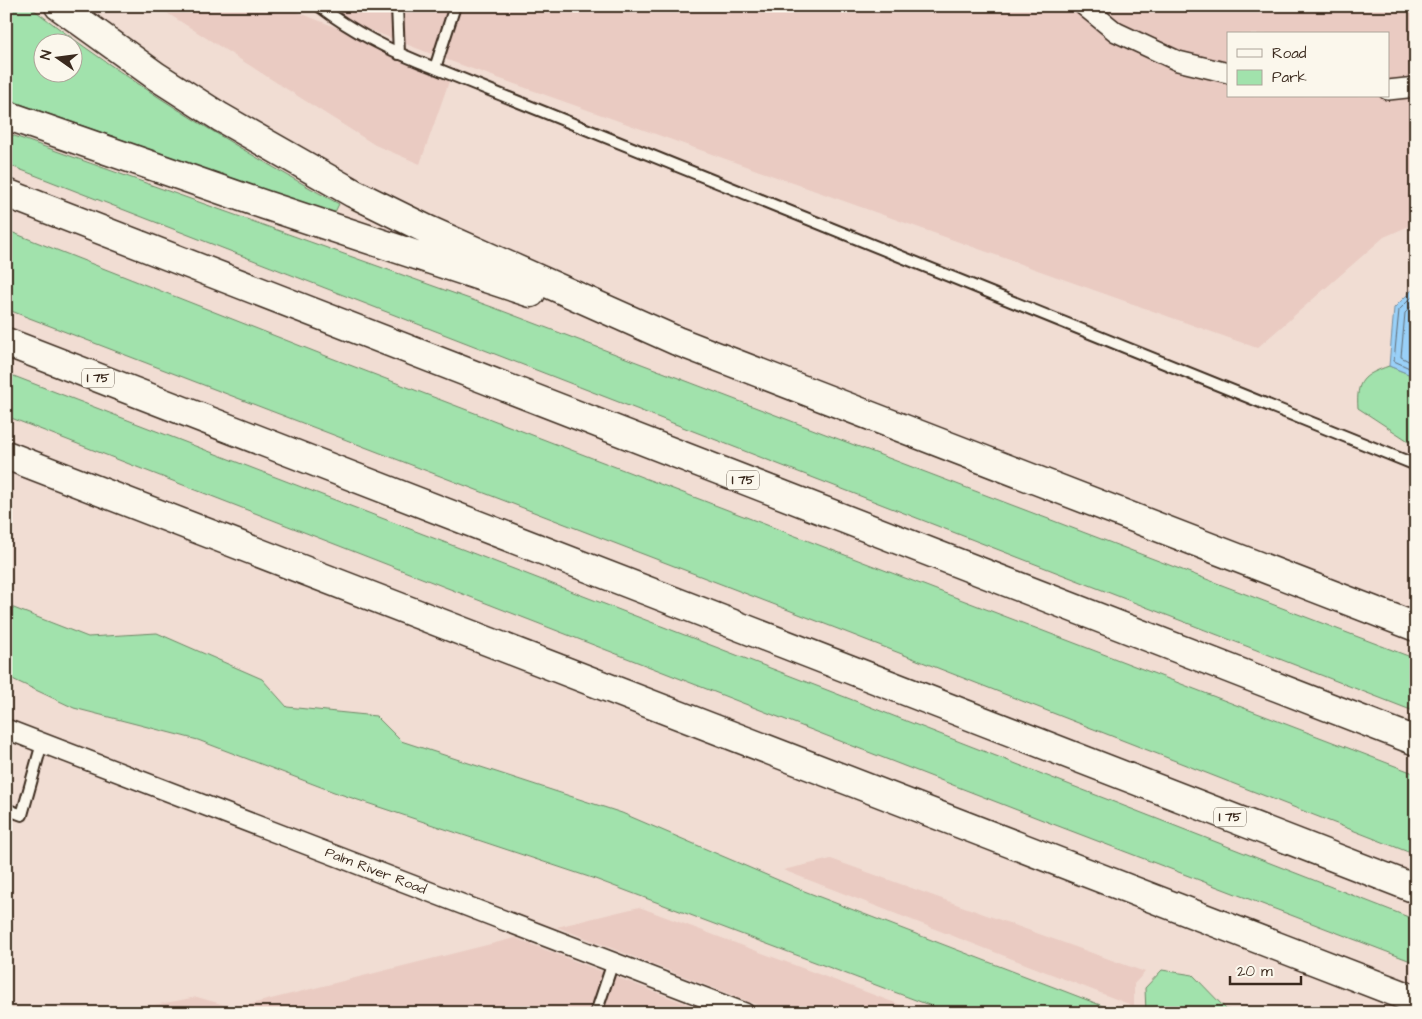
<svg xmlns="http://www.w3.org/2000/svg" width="1422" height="1019" viewBox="0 0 1422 1019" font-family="'Architects Daughter',sans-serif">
<rect width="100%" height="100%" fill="#f1ddd3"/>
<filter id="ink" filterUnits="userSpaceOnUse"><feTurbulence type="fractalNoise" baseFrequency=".02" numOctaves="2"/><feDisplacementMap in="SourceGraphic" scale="10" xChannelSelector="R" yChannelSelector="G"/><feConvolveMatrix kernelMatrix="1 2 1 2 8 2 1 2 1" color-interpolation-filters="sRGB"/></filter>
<g filter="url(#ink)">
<path fill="#eacbc2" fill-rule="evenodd" d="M156,6h126l170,67 -32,91 -45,-19z
M309,6h1107v217l-32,14 -127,111 -818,-291zM1228,34h160v62h-160z
M831,859l314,113 -11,12v22l-351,-136z
M639,907l283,106h-144l-221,-86z
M515,938l195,75h-582l5,-4 64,-12 38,11z"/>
<path fill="#a1e2ac" stroke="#6e8665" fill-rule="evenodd" d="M6,6h23c98,75 202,139 310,198l-5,10 -328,-115zM42,42h30v30h-30z
M6,133l486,174 924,352v53l-1410,-548z
M6,230l315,124 1095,420v81l-573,-224 -837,-322z
M1389,366l27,11v69l-58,-38c-2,-27 5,-33 31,-42z
M6,373l821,317 589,230v43l-363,-139 -1047,-408z
M6,605l82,32 69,-4 105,46 25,28 89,9 25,25 221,72 177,76 322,124h-171l-355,-134 -261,-87 -136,-52 -124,-32 -68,-32z
M1162,970l31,5 34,35 19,3h-100l-1,-25z"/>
<path fill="#99d0f8" stroke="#738ea1" d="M1416,286v91l-27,-11 5,-58z"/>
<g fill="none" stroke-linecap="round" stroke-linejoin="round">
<path stroke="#616c75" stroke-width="1" d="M1416,293l-17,17 -5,51 22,10
M1416,302l-11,11 -4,44 15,8"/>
<g stroke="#3b2a1e" stroke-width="14">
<path id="service" d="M319,6c37,28 73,46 116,62l20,-62
M397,6l2,48
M435,68l981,397
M6,809l16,6 20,-72
M596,1013l17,-51"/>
</g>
<g stroke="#3b2a1e" stroke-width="22">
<g id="minor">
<path d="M1084,6l32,26 62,29 50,12"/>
<path d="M1388,90l28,-3"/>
<path id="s1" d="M6,729l739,284"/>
</g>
</g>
<g stroke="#3b2a1e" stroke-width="31">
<path id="motorway" d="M59,6l97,70 64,41 133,76 73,36 251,112 739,286
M6,115l259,90 266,88
M6,193l1410,548
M6,342l1410,547
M6,455l1410,545"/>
</g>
<use href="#service" stroke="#fbf7ec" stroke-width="10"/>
<use href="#minor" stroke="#fbf7ec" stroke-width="19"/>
<use href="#motorway" stroke="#fbf7ec" stroke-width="28"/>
</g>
</g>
<g text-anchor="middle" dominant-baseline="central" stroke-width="5" stroke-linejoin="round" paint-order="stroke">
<g fill="#fbf7ec" stroke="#75685c" stroke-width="1">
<rect x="82" y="368.5" width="32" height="19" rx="4"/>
<rect x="727" y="470.5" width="32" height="19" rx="4"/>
<rect x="1214" y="807.5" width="32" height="19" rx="4"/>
</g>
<g font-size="12" font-weight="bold" fill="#3b2a1e">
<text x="98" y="378">I 75</text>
<text x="743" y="480">I 75</text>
<text x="1230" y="817">I 75</text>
</g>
<g font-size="14" fill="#3b2a1e" stroke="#fbf7ec">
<text stroke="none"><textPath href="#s1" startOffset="396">Palm River Road</textPath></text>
</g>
</g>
<rect width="1422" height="1019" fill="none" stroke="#fbf7ec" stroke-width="25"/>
<rect x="12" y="12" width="1397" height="994" fill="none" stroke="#3b2a1e" stroke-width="2" filter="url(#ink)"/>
<rect x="1227" y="32" width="162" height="65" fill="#fbf7ec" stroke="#aea59a"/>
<rect x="1237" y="49" width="25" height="8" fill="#fbf7ec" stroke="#aea59a"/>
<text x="1272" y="58" font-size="15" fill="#3b2a1e">Road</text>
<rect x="1237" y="70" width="25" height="15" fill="#a1e2ac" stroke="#aea59a"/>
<text x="1272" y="82" font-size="15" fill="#3b2a1e">Park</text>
<g transform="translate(58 58) rotate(284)"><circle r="24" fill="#fbf7ec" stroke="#aea59a"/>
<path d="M0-4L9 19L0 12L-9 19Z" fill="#3b2a1e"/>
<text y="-8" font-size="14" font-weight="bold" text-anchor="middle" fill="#3b2a1e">N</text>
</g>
<path d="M1230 976v8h71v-8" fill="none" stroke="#3b2a1e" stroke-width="2.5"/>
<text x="1237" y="976" font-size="15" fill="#3b2a1e" stroke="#fbf7ec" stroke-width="4" paint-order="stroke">20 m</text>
</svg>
